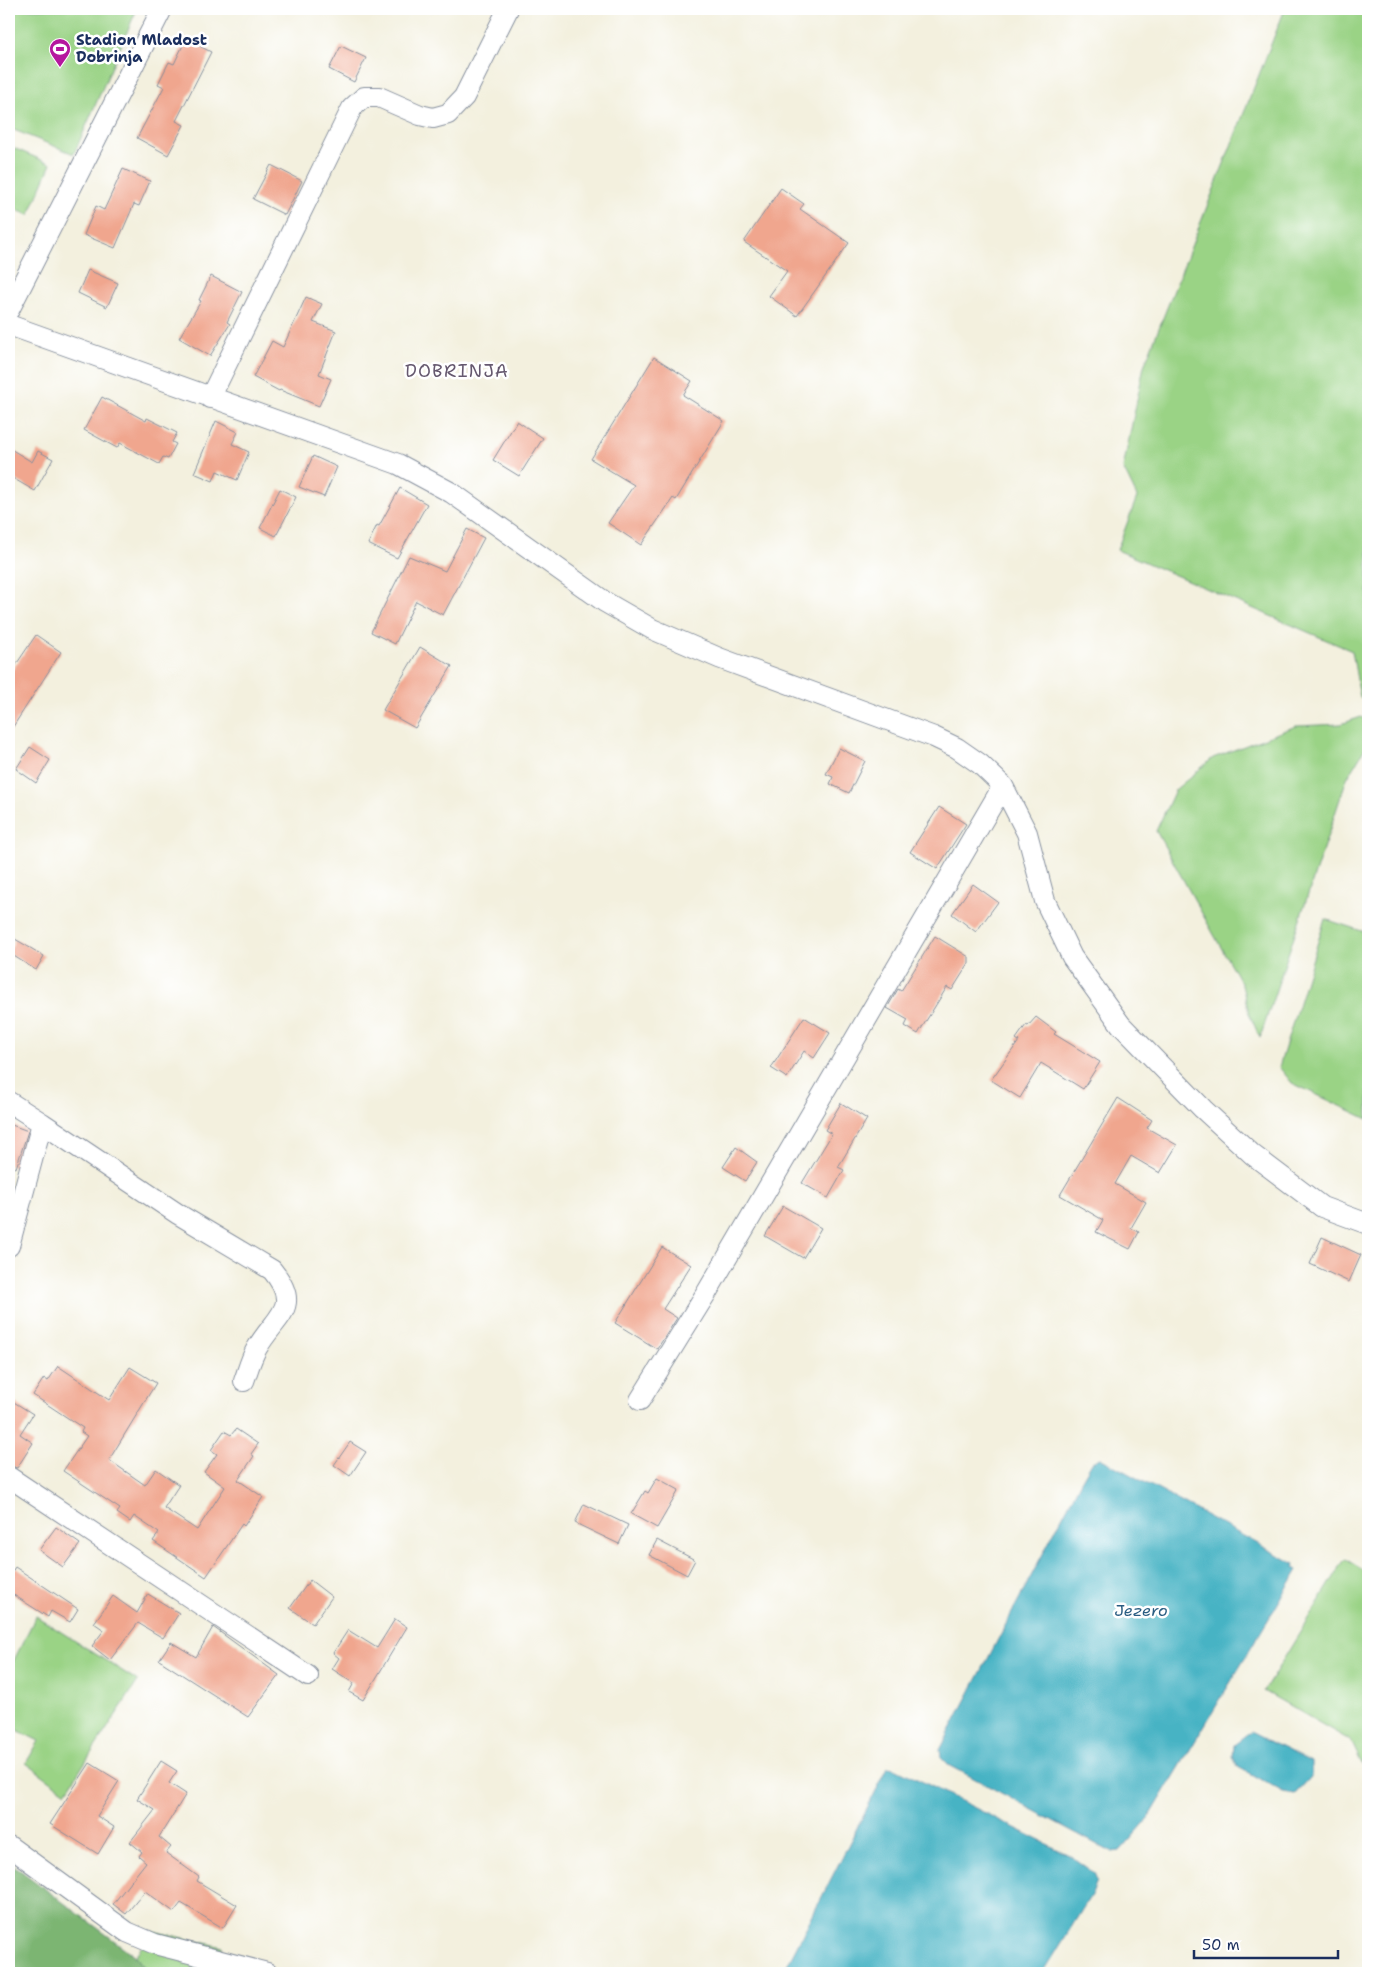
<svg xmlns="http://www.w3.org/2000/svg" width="1377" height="1982" viewBox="0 0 1377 1982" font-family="'Shantell Sans',sans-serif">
<rect width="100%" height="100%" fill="#fff"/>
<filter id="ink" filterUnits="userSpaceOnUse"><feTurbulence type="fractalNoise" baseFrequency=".02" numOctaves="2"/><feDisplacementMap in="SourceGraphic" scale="10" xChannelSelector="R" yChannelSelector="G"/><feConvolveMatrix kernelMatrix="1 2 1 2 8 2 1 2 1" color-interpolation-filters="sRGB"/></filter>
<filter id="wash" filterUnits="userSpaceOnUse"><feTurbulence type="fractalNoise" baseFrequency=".0096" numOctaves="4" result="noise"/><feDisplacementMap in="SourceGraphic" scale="20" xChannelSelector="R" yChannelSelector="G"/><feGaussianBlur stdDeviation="1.12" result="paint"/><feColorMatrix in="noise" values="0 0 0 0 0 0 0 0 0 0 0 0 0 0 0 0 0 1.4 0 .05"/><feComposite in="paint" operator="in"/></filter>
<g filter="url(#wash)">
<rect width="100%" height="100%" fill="#f3f0de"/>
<path fill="#9ad385" stroke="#5a8172" d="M9,9h128l-63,145 -65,-26z
M1285,9h83v695l-8,-7 -8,-46 -235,-101 20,-53 -14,-29 21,-102z
M9,146l42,18 -22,51 -20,-8z
M1361,717l7,3v23l-21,35 -87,260 -11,-25 -7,-28 -86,-154 19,-41 38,-32 83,-32 45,-2z
M1325,919l43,14v186l-76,-36 -13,-16z
M1345,1559l23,14v196l-5,-3 -12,-25 -87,-50z
M36,1616l102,65 -72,111 -40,-29 13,-22 -30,-15v-56z
M153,1931l70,16 -13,24 8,2h-69l-14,-17z"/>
<path fill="#7bb572" stroke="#4b7268" d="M9,1862l126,94 14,17h-140z"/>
<path fill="#47b3c4" stroke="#317191" d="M1100,1458l195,106 -1,4 4,2 -149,248 -29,33 -9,1 -162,-87 -8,-8 -1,-7 141,-269 11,-19z
M1251,1732l60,30v15l-16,17 -12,-2 -45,-25 -5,-10 1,-12z
M888,1767l7,1 174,87 25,18 3,7 -4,12 -50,81h-158l-11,-4 -7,4h-84z"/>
<g id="blocks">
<path fill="#f0a68e" d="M186,39l25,13 -35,69 8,4 -16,30 -31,-17 27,-51 -6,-3 11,-22 5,2z
M341,46l25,12 -12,24 -25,-13z
M271,165l31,16 -17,34 -32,-16z
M123,169l27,12 -11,25 -5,-2 -19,44 -31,-13 12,-29 8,4z
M781,188l23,16 -4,5 49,34 -52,73 -28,-20 18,-25 -43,-29z
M88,270l30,13 -11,24 -29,-14z
M211,276l31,16 -15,30 3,2 -20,32 -31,-18 22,-37 -2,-1z
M306,297l16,7 -9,18 23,9 -17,43 12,5 -12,27 -39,-16 -1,1 -26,-14 19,-36 11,6z
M654,357l38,24 -9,14 41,26 -48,79 -3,-2 -32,47 -33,-22 26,-38 -43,-26z
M102,397l44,24 1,-3 30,15 -5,9 4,2 -8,15 -5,-2 -4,7 -39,-21 -3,5 -33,-18z
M216,421l22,11 -6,12 17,8 -12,28 -20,-9 -4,10 -19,-8z
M517,421l26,17 -24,38 -26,-16z
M9,448l23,14 6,-11 15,8 -18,32 -26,-15z
M313,456l24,11 -13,30 -25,-10z
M400,488l27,16 -30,54 -29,-14 9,-19 2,1z
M280,489l16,8 -20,39 -16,-8z
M467,529l17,9 -41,77 -27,-14 -21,43 -24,-12 38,-76 36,15z
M36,635l25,17 -52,81v-58z
M420,647l32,19 -37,62 -32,-18z
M30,747l20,13 -14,23 -20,-14z
M839,748l26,13 -16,32 -19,-9 3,-7 -7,-3z
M939,807l27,17 -29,45 -27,-17z
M973,884l25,18 -22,30 -24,-18z
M935,936l34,21v6l-17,27 -5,-3 -29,47 -13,-8 3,-6 -21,-12 11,-19 3,2z
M15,939l29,17 -8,14 -27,-17z
M804,1017l26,16 -16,25 -10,-7 -17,27 -16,-10z
M1036,1017l20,15 -2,2 46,28 -17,27 -42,-26 -21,35 -29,-18 28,-39 -3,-2 10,-14 2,1z
M1118,1098l34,22 -5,8 30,17 -17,28 -29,-17 -16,28 31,18 -15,26 8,4 -9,17 -34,-17 7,-12 -43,-25z
M841,1103l26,16 -29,48 6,3 -16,28 -26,-15 30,-49 -7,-4z
M9,1124l19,7 -12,37 -7,-3z
M736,1147l21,15 -12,19 -22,-14z
M783,1206l38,22 -18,30 -38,-22z
M1322,1237l39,18 -12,27 -39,-18z
M662,1247l29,18 -28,44 14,9 -20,31 -42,-26z
M58,1366l51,34 21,-33 26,16 -47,77 36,25 11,-16 23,16 -15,23 33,22 28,-43 -21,-15 13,-18 -6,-4 13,-19 7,4 5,-6 22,15 -7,10 3,2 -16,24 25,17 -19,29 -2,-2 -36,53 -53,-36 6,-8 -25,-17 -4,6 -13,-9 3,-4 -57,-38 24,-35 -6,-4 2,-4 -50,-33 11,-17 4,3z
M9,1399l24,15 -13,20 13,9 -16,25 -8,-3z
M350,1442l16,10 -16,24 -16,-11z
M657,1478l22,12 -22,38 -26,-14 14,-23 3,2z
M584,1504l44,21 -9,19 -44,-21z
M56,1527l24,17 -17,23 -24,-17z
M657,1540l38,20 -8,15 -38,-20z
M15,1567l63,42 -8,13 -19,-11 -3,6 -39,-25v-16z
M310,1580l22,17 -19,27 -23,-16z
M148,1594l31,19 -16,25 -25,-15 -28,37 -18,-14 12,-16 -10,-7 19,-27 24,17z
M395,1619l12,8 -44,73 -14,-8 5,-9 -22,-14 7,-11 -6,-5 15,-23 29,18z
M213,1627l66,48 -31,42 -89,-57 12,-18 25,15z
M161,1761l16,10 -8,12 17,11 -27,43 12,10 -5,6 33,24 -2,4 40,24 -14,23 -42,-25 -7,9 -29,-21 -19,23 -13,-10 33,-42 -7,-6 3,-4 -12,-10 25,-32 -18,-11z
M90,1763l29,18 -22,35 17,11 -16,27 -48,-30z"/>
</g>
</g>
<g filter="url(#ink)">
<use href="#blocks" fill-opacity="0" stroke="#87909e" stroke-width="1"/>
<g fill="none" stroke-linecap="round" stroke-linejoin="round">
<g stroke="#87909e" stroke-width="22">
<path id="minor" d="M9,310l153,-301
M9,325l389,139 54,29 153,109 47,27 67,29 215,79 23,11 23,16 23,22 24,47 18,68 27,56 49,68 82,84 50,46 69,52 46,17
M210,398l142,-290 12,-11h15l41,18 13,3 15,-4 16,-17 44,-88
M9,1102l33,21 -33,123
M42,1123l136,91 94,56c31,38 4,45 -15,78 -6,10 -9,22 -13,33
M640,1400l67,-108 296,-506
M9,1477l299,199
M9,1846l118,86 28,12 112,29"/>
</g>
<use href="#minor" stroke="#fff" stroke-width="20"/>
</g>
</g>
<defs>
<g id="stadium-pin" transform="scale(1.125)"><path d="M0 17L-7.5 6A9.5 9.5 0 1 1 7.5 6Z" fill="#b5179e" stroke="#fff"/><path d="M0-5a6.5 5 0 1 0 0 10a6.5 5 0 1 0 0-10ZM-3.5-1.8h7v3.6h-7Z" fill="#fff"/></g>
</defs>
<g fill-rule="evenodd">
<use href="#stadium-pin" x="60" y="49"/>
</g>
<g text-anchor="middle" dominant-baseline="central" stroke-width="5" stroke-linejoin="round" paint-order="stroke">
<g font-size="15" font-weight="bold" fill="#1b2f5e" stroke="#fff" text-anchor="start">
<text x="76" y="40">Stadion Mladost<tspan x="76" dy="17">Dobrinja</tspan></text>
</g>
<g font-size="16" font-style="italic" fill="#2a5d82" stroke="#fff">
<text x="1141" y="1610">Jezero</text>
</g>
<g font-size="18" letter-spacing="1" fill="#66596f" stroke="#fff">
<text x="457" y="371">DOBRINJA</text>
</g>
</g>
<rect width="1377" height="1982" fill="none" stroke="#fff" stroke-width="30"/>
<path d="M1194 1950v8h144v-8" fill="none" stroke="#1b2f5e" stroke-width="2.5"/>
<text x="1202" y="1950" font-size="15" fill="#1b2f5e" stroke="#ffffff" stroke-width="4" paint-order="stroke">50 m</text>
</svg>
